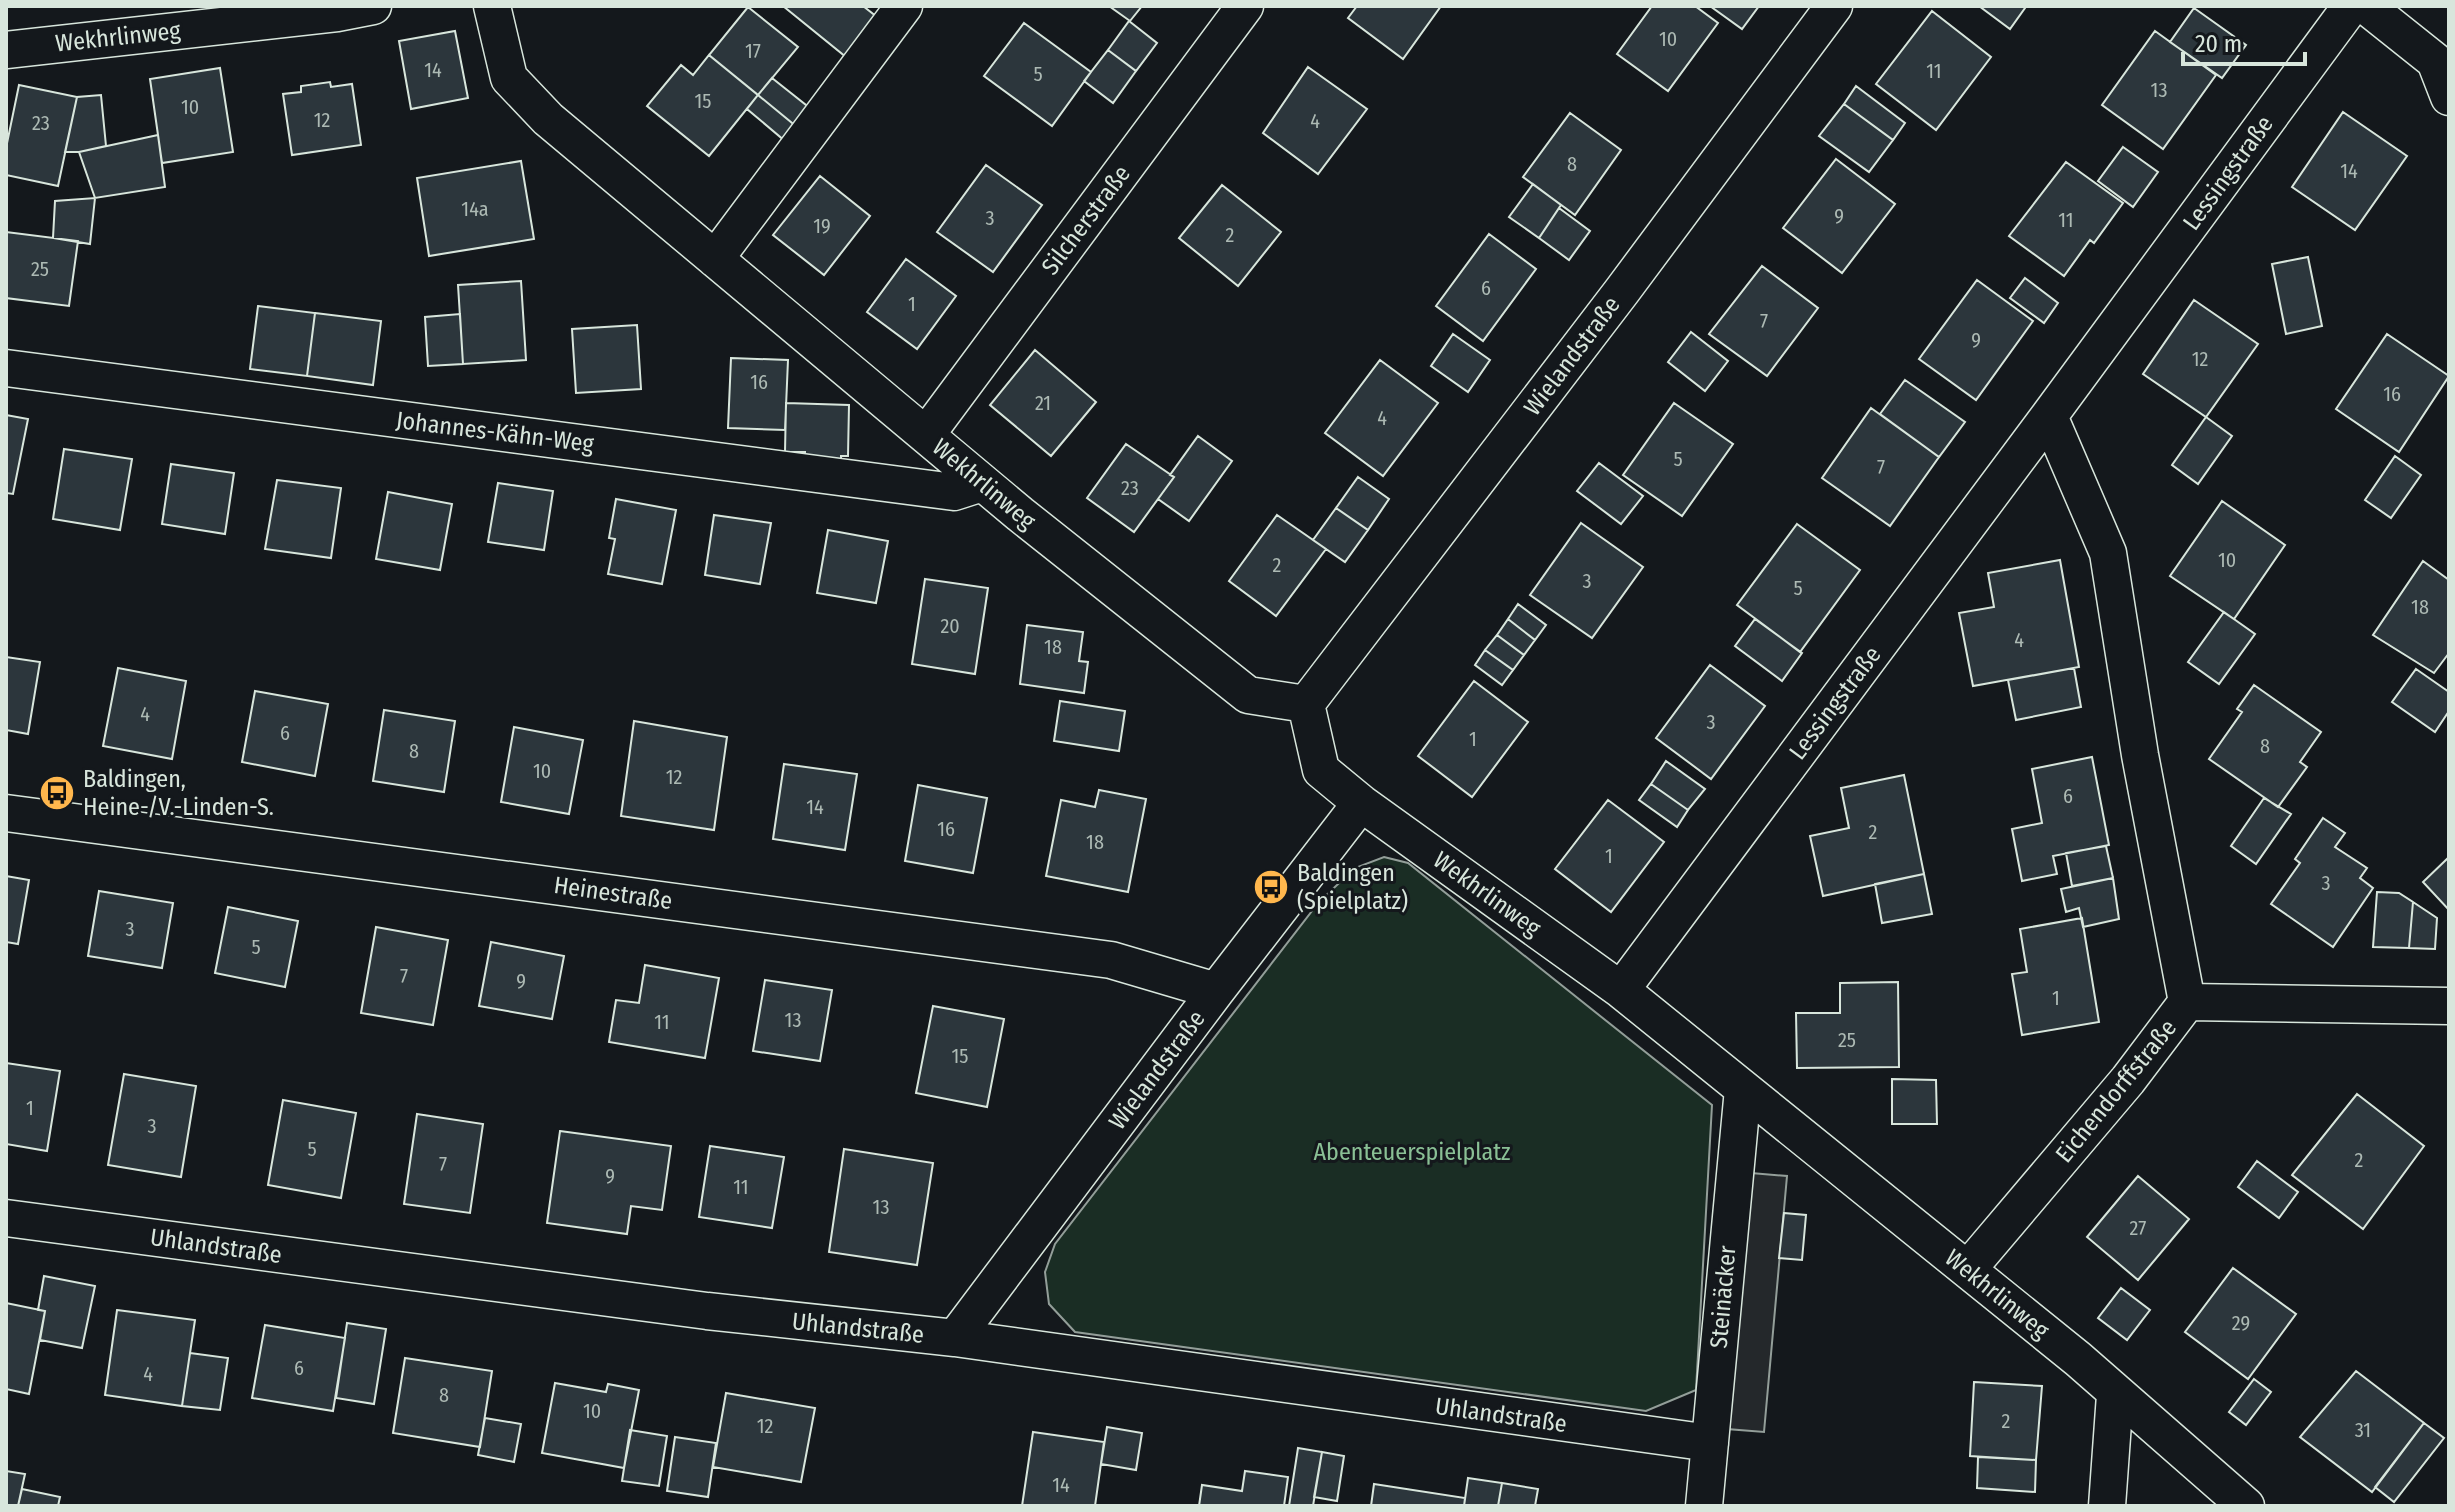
<svg xmlns="http://www.w3.org/2000/svg" width="2455" height="1512" viewBox="0 0 2455 1512" font-family="'Fira Sans Condensed',sans-serif">
<rect width="100%" height="100%" fill="#14181c"/>
<path fill="#1a2d24" stroke="#939e99" stroke-width="2" d="M1384,857l24,6 304,242 -16,285 -50,21 -571,-79 -26,-28 -4,-32 10,-28 264,-342 36,-34z"/>
<path fill="#24282b" stroke="#939e99" stroke-width="2" d="M1751,1173l36,3 -23,256 -37,-3z"/>
<path fill="#2c363c" stroke="#d8e6dc" stroke-width="2" d="M783,6h80l14,11 -31,40z
M1109,6h33l-12,15z
M1357,6h84l-38,53 -55,-41z
M1652,6h43l23,17 -50,68 -51,-37z
M1710,6h49l-17,23z
M1979,6h43l3,2 -15,21z
M748,7l50,40 -40,48 -49,-40z
M2194,8l52,37 -24,33 -52,-36z
M1932,11l59,46 -55,73 -60,-46z
M1129,21l28,22 -21,28 -28,-21z
M1024,23l67,49 -39,54 -68,-50z
M455,31l13,67 -57,11 -12,-68z
M2155,31l61,44 -53,74 -61,-44z
M1108,50l28,21 -23,32 -29,-22z
M709,55l49,40 -49,61 -62,-50 34,-41 12,10z
M1308,67l59,42 -49,65 -55,-41z
M220,68l13,84 -71,11 -12,-84z
M772,78l39,31 -14,18 -39,-32z
M330,82l1,5 21,-3 9,61 -69,10 -9,-61 18,-2v-6z
M19,85l58,12 -19,89 -52,-11v-27z
M1856,86l49,37 -12,17 -49,-36z
M101,95l5,51 -27,6h-14l12,-55z
M758,95l39,32 -12,14 -38,-32z
M1844,104l49,36 -24,32 -50,-36z
M2343,112l64,44 -52,74 -63,-43z
M1570,113l51,37 -46,65 -52,-38z
M158,135l7,52 -70,11 -16,-46z
M2123,147l35,25 -25,35 -35,-26z
M1836,159l59,45 -53,69 -59,-45z
M521,161l13,78 -105,17 -12,-78z
M2066,162l57,41 -29,40 -4,-3 -26,36 -55,-40z
M986,165l56,40 -49,67 -56,-40z
M820,176l50,40 -46,59 -51,-40z
M1533,184l28,21 -22,33 -30,-21z
M1222,185l59,47 -43,54 -59,-48z
M95,198l-5,46 -37,-6 2,-37z
M1559,208l31,23 -21,29 -30,-22z
M6,232l72,9 -9,65 -63,-8z
M1489,234l47,35 -53,72 -47,-35z
M2308,257l14,69 -36,8 -14,-70z
M906,259l50,37 -39,53 -50,-37z
M1762,266l56,42 -51,68 -58,-42z
M2025,278l33,25 -14,20 -34,-25z
M1977,280l56,41 -57,79 -57,-41z
M521,281l5,79 -63,4 -5,-79z
M2194,300l64,44 -52,73 -63,-43z
M258,306l57,7 -8,63 -57,-7z
M315,313l66,8 -8,64 -66,-9z
M460,314l3,50 -35,2 -3,-49z
M637,325l4,64 -65,4 -4,-64z
M1691,332l37,29 -23,30 -37,-29z
M1453,334l37,26 -22,32 -37,-26z
M2387,334l62,42 -50,76 -63,-43z
M1035,350l61,52 -45,54 -61,-51z
M731,358l57,2 -3,70 -57,-2z
M1380,360l58,43 -55,73 -58,-43z
M1905,380l60,42 -26,35 -59,-43z
M786,403l63,2 -1,51h-7v10l-36,-2v-12h-20z
M1674,403l59,41 -51,72 -59,-41z
M1871,408l68,49 -49,69 -68,-48z
M6,415l22,4 -15,75 -7,-1z
M2206,417l26,19 -34,48 -26,-19z
M1198,436l34,25 -43,60 -31,-22 16,-22 -4,-2z
M1126,444l48,33 -40,55 -47,-34z
M64,449l68,10 -12,71 -67,-11z
M2395,456l26,19 -30,43 -26,-18z
M1599,463l44,33 -22,28 -44,-33z
M171,464l63,9 -9,61 -63,-10z
M1358,477l31,22 -21,31 -32,-22z
M277,480l64,8 -10,70 -66,-9z
M498,483l55,8 -9,59 -56,-8z
M388,492l64,12 -12,66 -64,-11z
M616,499l60,11 -14,74 -54,-10 7,-35 -6,-1z
M2222,501l63,44 -51,74 -64,-43z
M1336,508l32,22 -23,32 -32,-22z
M714,515l57,8 -11,61 -55,-9z
M1277,515l49,34 -50,67 -47,-35z
M1581,523l62,44 -51,71 -62,-43z
M1797,524l63,46 -60,82 -63,-47z
M828,530l60,11 -12,62 -59,-10z
M2060,560l19,107 -106,19 -14,-73 35,-6 -6,-34z
M2423,561l26,19v73l-15,20 -61,-38z
M925,579l63,9 -13,86 -63,-10z
M1518,604l28,21 -11,15 -27,-21z
M2224,612l31,22 -36,50 -31,-22z
M1508,619l27,21 -11,15 -27,-20z
M1755,619l47,34 -20,28 -47,-35z
M1027,625l56,7 -4,29 9,1 -4,31 -64,-9z
M1497,635l27,20 -11,15 -28,-20z
M1485,650l28,20 -11,15 -27,-20z
M6,657l34,5 -12,72 -22,-4z
M1710,665l55,41 -54,73 -55,-41z
M118,668l68,13 -14,78 -69,-13z
M2074,668l7,39 -65,13 -8,-40z
M2416,669l33,23v19l-14,21 -43,-30z
M1474,681l54,41 -56,75 -54,-41z
M2254,685l67,47 -21,30 7,5 -29,40 -69,-48 33,-47 -5,-3z
M255,691l73,13 -13,72 -73,-14z
M1060,701l65,10 -6,40 -65,-10z
M384,710l71,11 -11,71 -71,-11z
M634,721l93,16 -13,93 -93,-14z
M514,727l69,13 -14,74 -68,-12z
M2092,757l17,88 -56,11 4,18 -35,7 -10,-52 30,-6 -10,-54z
M1666,761l39,28 -17,21 -37,-26z
M784,764l73,10 -12,76 -72,-11z
M1904,775l20,99 -101,22 -13,-60 39,-8 -8,-40z
M1651,784l37,26 -11,17 -38,-27z
M918,785l69,13 -14,75 -68,-12z
M1099,790l47,9 -18,93 -82,-16 15,-76 34,7z
M2264,798l27,16 -35,50 -25,-18z
M1608,800l56,42 -53,70 -56,-43z
M2323,818l22,15 -10,14 32,21 -7,10 13,10 -40,59 -62,-43 29,-41 -5,-4z
M2106,846l7,32 -41,8 -6,-33z
M2448,858l1,1v51l-26,-28z
M1924,874l8,40 -50,9 -7,-39z
M6,876l23,4 -11,64 -12,-2z
M2113,878l6,41 -36,8 -4,-19 -13,4 -5,-23z
M99,891l74,12 -11,65 -74,-12z
M2377,892l22,1 14,9 -4,46 -36,-1z
M2413,902l24,16 -2,31 -26,-1z
M228,907l70,14 -13,66 -70,-14z
M2082,918l17,104 -77,13 -10,-61 15,-2 -7,-43z
M376,927l72,13 -15,85 -72,-12z
M491,942l73,14 -12,63 -73,-13z
M645,965l74,13 -14,80 -96,-16 7,-42 23,3z
M765,980l67,10 -12,71 -67,-10z
M1898,982l1,85 -102,1 -1,-55h44v-30z
M933,1006l71,13 -17,88 -71,-14z
M6,1063l54,8 -13,80 -41,-7z
M124,1074l72,12 -15,91 -73,-12z
M1892,1079l44,1 1,44h-45z
M2357,1094l67,52 -61,83 -71,-54z
M283,1100l73,13 -15,85 -73,-13z
M417,1114l66,10 -13,89 -66,-9z
M560,1131l111,15 -9,64 -31,-4 -4,28 -80,-11z
M710,1146l74,11 -12,71 -73,-11z
M844,1149l89,14 -16,102 -88,-13z
M2257,1161l41,31 -19,26 -41,-31z
M2138,1176l51,43 -51,61 -51,-43z
M1784,1213l22,2 -4,45 -23,-2z
M2233,1268l63,46 -48,65 -63,-47z
M44,1276l51,10 -13,62 -42,-8 5,-29 -7,-1z
M2121,1288l29,22 -23,30 -29,-22z
M6,1303l39,8 -16,83 -23,-5z
M117,1310l78,10 -13,86 -77,-11z
M347,1323l39,6 -12,75 -38,-6z
M265,1325l80,13 -12,73 -81,-13z
M190,1353l38,5 -8,52 -38,-4z
M405,1358l87,13 -12,76 -87,-14z
M2356,1371l68,52 -52,69 -72,-55z
M2254,1379l17,13 -25,33 -17,-13z
M1974,1382l68,4 -6,74 -66,-4z
M555,1383l51,9 2,-8 31,6 -15,78 -82,-15z
M726,1393l89,15 -14,74 -88,-15z
M485,1418l36,6 -7,38 -36,-7z
M2424,1423l20,15 -50,64 -19,-15z
M1107,1427l35,6 -6,37 -35,-6z
M630,1430l37,6 -8,50 -37,-5z
M1033,1432l71,10 -9,64h-73z
M675,1437l41,6 -8,54 -41,-6z
M1298,1448l24,4 -9,54h-24z
M1322,1452l22,4 -7,45 -23,-4z
M1978,1457l58,3 -1,32 -58,-4z
M6,1471l19,3 -7,32h-12z
M1245,1471l43,6 -4,29h-85l3,-21 40,6z
M1468,1478l34,5 -4,23h-34z
M1502,1483l36,6 -3,17h-37z
M1374,1484l91,14 -1,8h-93z
M22,1489l38,8 -2,9h-40z"/>
<g fill="none" stroke-linecap="round" stroke-linejoin="round">
<g stroke="#d8e6dc" stroke-width="39">
<path id="minor" d="M492,6l17,72 39,41 472,395 228,181 58,9 15,66 40,33 260,187 457,369 168,147
M2366,6l69,55 14,36
M6,50l331,-37 36,-7
M715,259l189,-253
M6,368l948,124 28,-9
M2049,416l59,137 32,202 47,247
M926,435l319,-429
M1306,704l316,-413 212,-285
M6,813l1105,147 105,31
M1621,990l428,-574 302,-410
M6,1218l701,93 248,27 755,105
M1968,1269l160,-189 59,-78 262,4
M955,1338l261,-347 145,-188
M1704,1506l39,-417
M2107,1506l8,-111"/>
</g>
<use href="#minor" stroke="#14181c" stroke-width="36"/>
</g>
<defs>
<g id="bus-disc" transform="scale(1.8)"><circle r="9.5" fill="#ffb74d" stroke="#14181c"/><path d="M-5-6H5V4H4V6H2V4H-2V6H-4V4H-5ZM-3.5-4V0h7V-4ZM-3.5 1.2v1.5H-2V1.2ZM2 1.2v1.5H3.5V1.2Z" fill="#111"/></g>
</defs>
<g fill-rule="evenodd">
<use href="#bus-disc" x="57" y="793"/>
<use href="#bus-disc" x="1271" y="887"/>
</g>
<g text-anchor="middle" dominant-baseline="central" stroke-width="6" stroke-linejoin="round" paint-order="stroke">
<g font-size="20" fill="#adbab4">
<text x="1668" y="39">10</text>
<text x="753" y="51">17</text>
<text x="433" y="70">14</text>
<text x="1934" y="71">11</text>
<text x="1038" y="74">5</text>
<text x="2159" y="90">13</text>
<text x="703" y="101">15</text>
<text x="190" y="107">10</text>
<text x="322" y="120">12</text>
<text x="1315" y="121">4</text>
<text x="41" y="123">23</text>
<text x="1572" y="164">8</text>
<text x="2349" y="171">14</text>
<text x="475" y="209">14a</text>
<text x="1839" y="216">9</text>
<text x="990" y="218">3</text>
<text x="2066" y="220">11</text>
<text x="822" y="226">19</text>
<text x="1230" y="235">2</text>
<text x="40" y="269">25</text>
<text x="1486" y="288">6</text>
<text x="912" y="304">1</text>
<text x="1764" y="321">7</text>
<text x="1976" y="340">9</text>
<text x="2200" y="359">12</text>
<text x="759" y="382">16</text>
<text x="2392" y="394">16</text>
<text x="1043" y="403">21</text>
<text x="1382" y="418">4</text>
<text x="1678" y="459">5</text>
<text x="1881" y="467">7</text>
<text x="1130" y="488">23</text>
<text x="2227" y="560">10</text>
<text x="1277" y="565">2</text>
<text x="1587" y="581">3</text>
<text x="1798" y="588">5</text>
<text x="2420" y="607">18</text>
<text x="950" y="626">20</text>
<text x="2019" y="640">4</text>
<text x="1053" y="647">18</text>
<text x="145" y="714">4</text>
<text x="1711" y="722">3</text>
<text x="285" y="733">6</text>
<text x="1473" y="739">1</text>
<text x="2265" y="746">8</text>
<text x="414" y="751">8</text>
<text x="542" y="771">10</text>
<text x="674" y="777">12</text>
<text x="2068" y="796">6</text>
<text x="815" y="807">14</text>
<text x="946" y="829">16</text>
<text x="1873" y="832">2</text>
<text x="1095" y="842">18</text>
<text x="1609" y="856">1</text>
<text x="2326" y="883">3</text>
<text x="130" y="929">3</text>
<text x="256" y="947">5</text>
<text x="404" y="976">7</text>
<text x="521" y="981">9</text>
<text x="2056" y="998">1</text>
<text x="793" y="1020">13</text>
<text x="662" y="1022">11</text>
<text x="1847" y="1040">25</text>
<text x="960" y="1056">15</text>
<text x="30" y="1108">1</text>
<text x="152" y="1126">3</text>
<text x="312" y="1149">5</text>
<text x="2359" y="1160">2</text>
<text x="443" y="1164">7</text>
<text x="610" y="1176">9</text>
<text x="741" y="1187">11</text>
<text x="881" y="1207">13</text>
<text x="2138" y="1228">27</text>
<text x="2241" y="1323">29</text>
<text x="299" y="1368">6</text>
<text x="148" y="1374">4</text>
<text x="444" y="1395">8</text>
<text x="592" y="1411">10</text>
<text x="2006" y="1421">2</text>
<text x="765" y="1426">12</text>
<text x="2363" y="1430">31</text>
<text x="1061" y="1485">14</text>
</g>
<g font-size="24" fill="#d8e6dc" stroke="#14181c">
<text transform="translate(118 37) rotate(-6)">Wekhrlinweg</text>
<text transform="translate(2228 173) rotate(-54)">Lessingstraße</text>
<text transform="translate(1086 220) rotate(-53)">Silcherstraße</text>
<text transform="translate(1572 356) rotate(-53)">Wielandstraße</text>
<text transform="translate(495 432) rotate(7)">Johannes-Kähn-Weg</text>
<text transform="translate(984 484) rotate(40)">Wekhrlinweg</text>
<text transform="translate(1835 703) rotate(-53)">Lessingstraße</text>
<text transform="translate(613 893) rotate(8)">Heinestraße</text>
<text transform="translate(1487 894) rotate(36)">Wekhrlinweg</text>
<text transform="translate(1157 1070) rotate(-53)">Wielandstraße</text>
<text transform="translate(2116 1091) rotate(-51)">Eichendorffstraße</text>
<text transform="translate(216 1246) rotate(8)">Uhlandstraße</text>
<text transform="translate(1997 1294) rotate(39)">Wekhrlinweg</text>
<text transform="translate(1723 1297) rotate(-85)">Steinäcker</text>
<text transform="translate(858 1328) rotate(6)">Uhlandstraße</text>
<text transform="translate(1501 1415) rotate(8)">Uhlandstraße</text>
</g>
<g font-size="24" fill="#d8e6dc" stroke="#14181c" text-anchor="start">
<text x="83" y="779">Baldingen,<tspan x="83" dy="28">Heine-/V.-Linden-S.</tspan></text>
<text x="1297" y="873">Baldingen<tspan x="1297" dy="28">(Spielplatz)</tspan></text>
</g>
<g font-size="24" fill="#8ac095" stroke="#14181c">
<text x="1412" y="1152">Abenteuerspielplatz</text>
</g>
</g>
<rect width="2455" height="1512" fill="none" stroke="#d8e6dc" stroke-width="16"/>
<path d="M2183 52v12h122v-12" fill="none" stroke="#d8e6dc" stroke-width="4"/>
<text x="2195" y="52" font-size="24" fill="#d8e6dc" stroke="#14181c" stroke-width="6" paint-order="stroke">20 m</text>
</svg>
